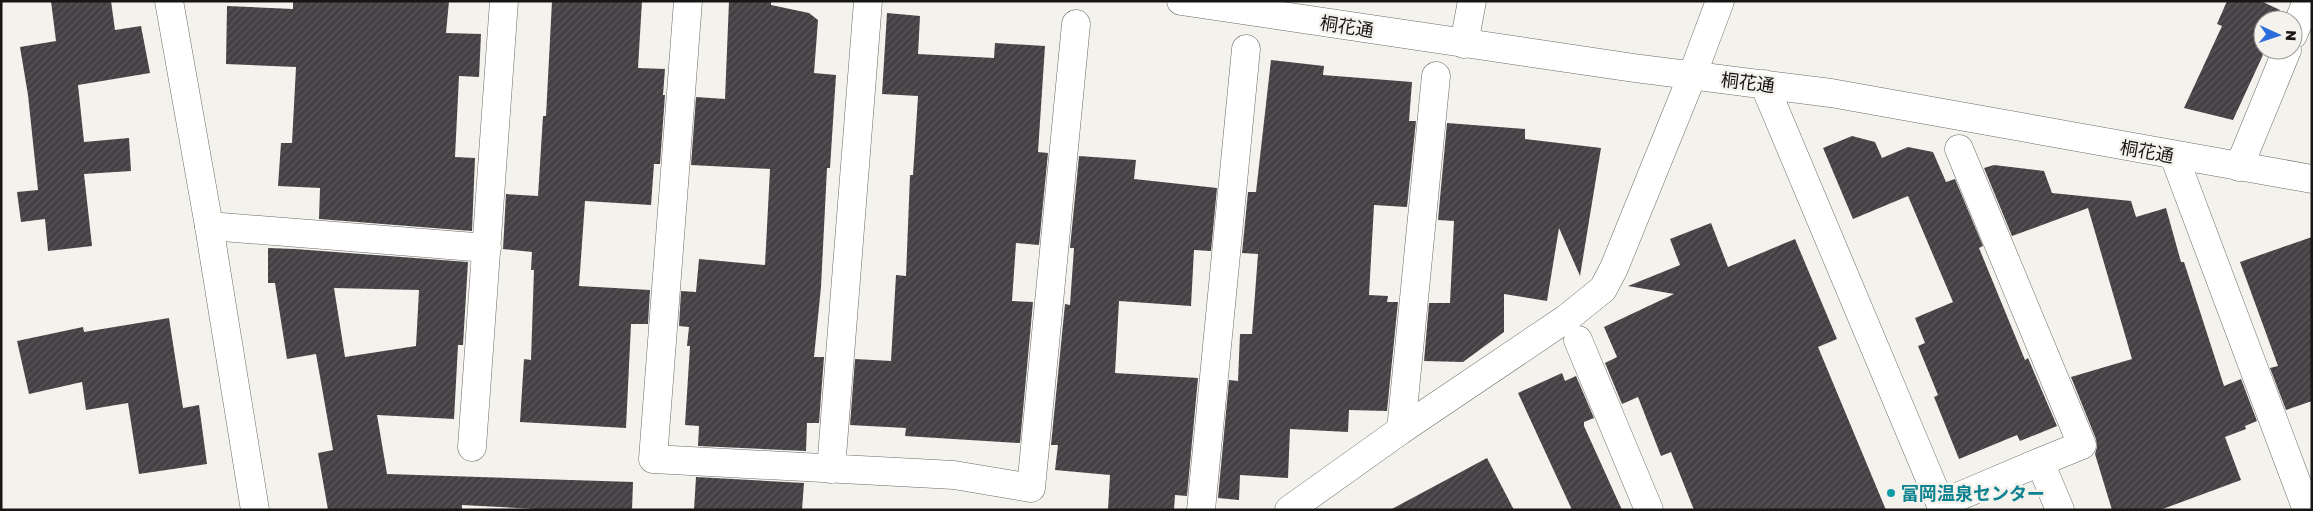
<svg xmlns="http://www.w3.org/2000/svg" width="2313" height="511" viewBox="0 0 2313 511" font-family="'Golos Text','Noto Sans JP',sans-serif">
<defs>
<pattern id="building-hatch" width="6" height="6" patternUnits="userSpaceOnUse" patternTransform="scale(1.25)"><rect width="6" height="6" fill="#444044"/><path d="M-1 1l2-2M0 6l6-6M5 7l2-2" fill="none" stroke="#5b585b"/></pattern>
</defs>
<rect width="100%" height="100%" fill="#f4f2ec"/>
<path fill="url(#building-hatch)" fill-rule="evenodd" d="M51,1h60l4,29 26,-4 9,47 -72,12 6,57 45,-4 2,33 -47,3 8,72 -44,5 -3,-32 -24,3 -4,-30 21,-2 -10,-95 -8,-48 36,-6z
M293,1h156l-3,32 35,1 -2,43 -20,-1 -4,81 20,1 -3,73 -153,-12 1,-31 -42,-2 3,-43h11l4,-76 -70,-3 1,-58 66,3z
M552,1h90l-4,67 27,1 -2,26h2l-5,69h-6l-3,41 -66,-4 -6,85 71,4 -2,34h-17l-5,104 -106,-6 4,-63 7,1 3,-90h-3l1,-18 -29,-3 3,-55 32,2 5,-80h3z
M729,1h42v4l38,8 9,7 -4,53 22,2 -6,93h-3l-6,119 -7,70h10l-5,66h-12l-1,28 -108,-5 1,-20 -14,-1 5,-79h-3l2,-19 -10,-1 2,-35 15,1 3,-33 66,6 5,-96 -79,-4 5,-68 29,2z
M2227,1h34l19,9 -4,10h-13v30l-1,4 1,1 -30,65 -49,-12 38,-82 -5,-2z
M887,13l33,3 -2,38 76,4 1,-15 50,3 -7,106 10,1 -9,92 -23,-2 -4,58 21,1 -13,141 -115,-7 1,-8 -56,-3 5,-66 36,2 5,-86 10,1 4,-101h3l5,-79 -36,-2z
M1271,60l53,6 -1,9 89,7 -3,39h7l-9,86 -33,-2 -5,90 19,1 -1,6h11l-11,109 -38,-1 -1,22 -58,-3 -2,49 -48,-3 -1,25 -21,-2 11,-118 9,1 2,-47h12l6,-80 -16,-1 6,-61h8z
M1447,123l78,6v10l76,9 -21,128 -21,-48 -12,73 -43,-7v38l-41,30 -39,-1 5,-58h21l4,-82 -16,-1z
M1852,136l23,6 7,16 26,-11 25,5 13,30 9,-3 28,67 -4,2 46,112 3,-2 29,68 -37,15 -3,-6 -58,24 -25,-62 4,-2 -20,-49 7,-3 -10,-25 38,-16 -45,-106 -55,23 -30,-71z
M1079,156l57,4 -2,19 83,9 -6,63 -17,-1 -3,56 -72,-5 -4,72 83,5 -11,118 -12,-1 -1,15h-66l2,-35 -55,-5 3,-25h-7l14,-141 5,1 4,-57h-4z
M1994,165l50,6 8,22 79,8 5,16 30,-9 15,54h3l40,124 17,-7 16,42 -12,5 1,3 -21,8 16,43 -81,30h-48l-17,-56 2,-7 -1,-8 -25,-62 61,-18 -44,-151 -76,28 -28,-68z
M1711,223l17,44 67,-28 42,100 -19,8 68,163h-192l-23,-58 -10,4 -23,-59 -16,7 -17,-41 12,-6 -13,-30 70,-33 -46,-8 52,-21 -10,-26z
M2312,237v164l-26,9 -16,-42 8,-2 -38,-104z
M268,248l27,1 173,13 -5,83h-5l-4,74 -77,-4 10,59 246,8 -1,28h-78l-92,-5v5h-134l-10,-57 15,-3 -17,-96 -29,5 -12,-76h-7zM334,288l85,2 -3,56 -71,11z
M169,318l14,90 16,-3 8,59 -68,10 -11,-71 -42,7 -4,-28 -53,12 -12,-53 66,-14 1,5z
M1562,373l3,8 11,-5 18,42 -10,4v4l38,84h-50l-54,-117z
M1487,458l27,52h-124z
M696,477l108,6 -2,27h-108z"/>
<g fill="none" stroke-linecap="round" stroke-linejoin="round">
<g stroke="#6b6a65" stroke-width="29">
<path id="minor" d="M688,1l-35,458 301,16 77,13 45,-464
M2293,35l14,-34
M1464,44l8,-43
M1959,149l123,296 -42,17
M2174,156l133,354
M2239,167l48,-117
M209,226l278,22
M1578,340l71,170
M1401,430l35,-354
M472,447l32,-446
M831,469l37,-468
M1941,504l99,-42 20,48
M1201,510l45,-461"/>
</g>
<g stroke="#6b6a65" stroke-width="29">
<path id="tertiary" d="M169,1l40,225 46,284
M1181,1l453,67 197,25 481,86
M1764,84l179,426
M1289,510l112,-80 166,-112 36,-29 11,-21 78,-192 28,-75"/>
</g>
<use href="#minor" stroke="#fff" stroke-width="28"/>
<use href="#tertiary" stroke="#fff" stroke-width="28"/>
</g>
<circle fill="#0f9aa8" stroke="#f4f2ec" stroke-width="2" cx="1891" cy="493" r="5"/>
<g text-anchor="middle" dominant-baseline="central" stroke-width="5" stroke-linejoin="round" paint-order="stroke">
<g font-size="18" fill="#171615" stroke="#f4f2ec">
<text transform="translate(1347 26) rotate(9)">桐花通</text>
<text transform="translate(1748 82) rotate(7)">桐花通</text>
<text transform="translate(2147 151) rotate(10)">桐花通</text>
</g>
<g font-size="18" font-weight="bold" fill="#0d838f" stroke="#f4f2ec" text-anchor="start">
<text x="1901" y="493">富岡温泉センター</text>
</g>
</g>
<rect width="2313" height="511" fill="none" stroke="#171615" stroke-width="5"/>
<g transform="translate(2278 35) rotate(93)"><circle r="24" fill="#f4f2ec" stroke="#9c9a96"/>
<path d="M0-4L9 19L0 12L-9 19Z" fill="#2b6dda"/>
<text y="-8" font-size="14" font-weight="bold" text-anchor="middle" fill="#171615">N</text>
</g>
</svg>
